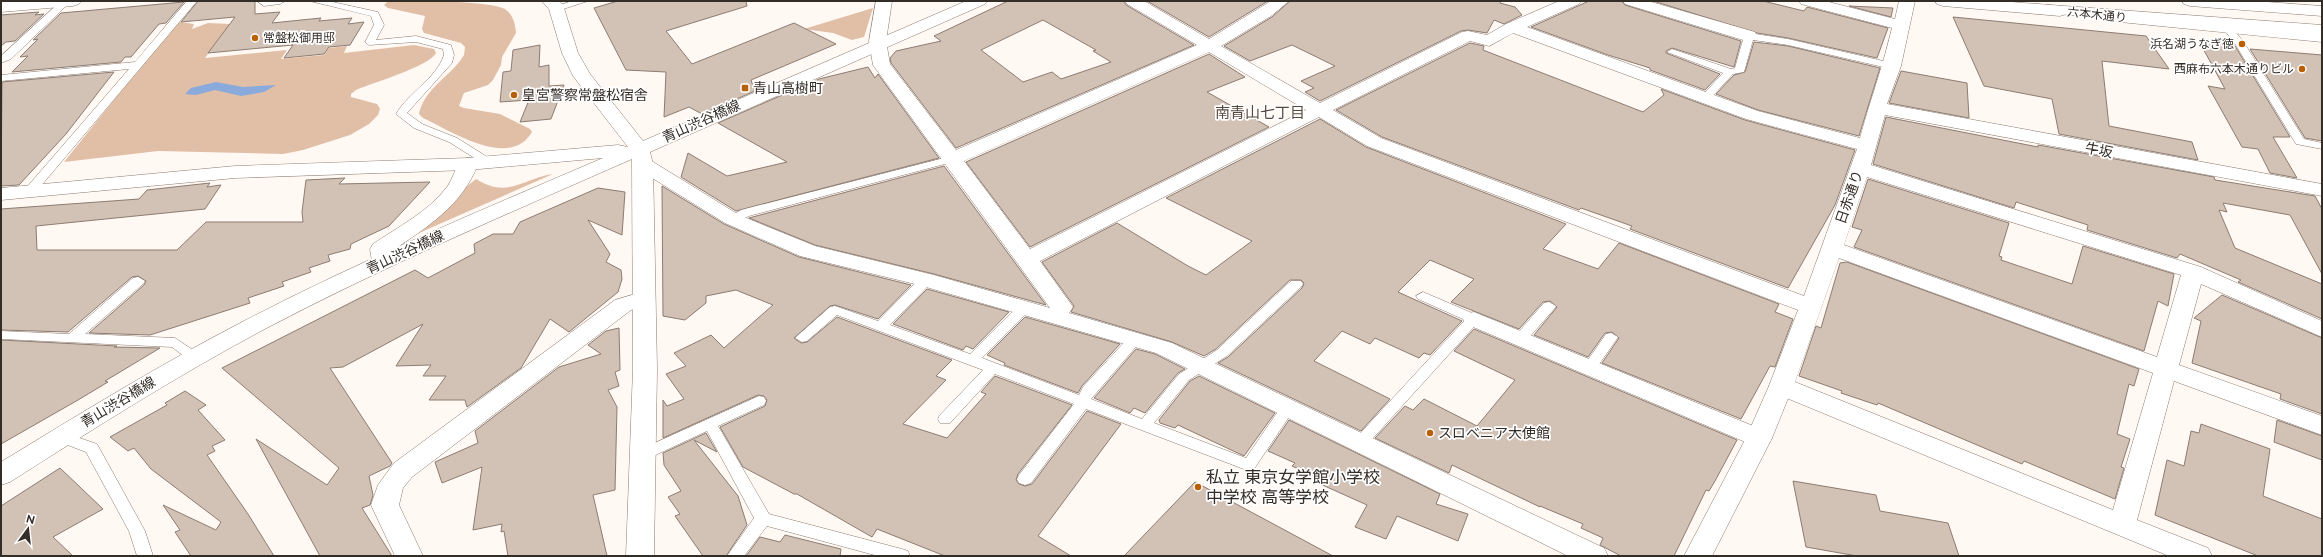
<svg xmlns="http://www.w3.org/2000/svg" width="2323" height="557" viewBox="0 0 2323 557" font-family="Raleway,'Noto Sans JP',sans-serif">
<rect width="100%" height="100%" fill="#fff8f3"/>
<path fill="#e1bfa7" d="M388,1c25,0 98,-1 117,8 8,6 10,14 11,24l-14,24 -1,8 -8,15 -5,5 -24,8 -5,13 5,2 36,6 30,15 2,3c-22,38 -81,-1 -109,-14l-4,-4c5,-24 27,-35 41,-53l4,-6 1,-8 -4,-4 -37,-10 -2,-4 3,-13 -37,-8 -4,-3z
M873,8l-9,29 -12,3 -19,-7 -29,-4z
M180,22l14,2 -2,5 16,-6 22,1 -25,34 82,-8 -6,9 43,-4 5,-7 18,-2 -3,7 70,-8 20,4 2,4c-6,13 -64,30 -80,37l-5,4v3l26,7 3,5 -2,6 -9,9 -19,11 -47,15 -20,4 -125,-3 -94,11 110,-137z
M553,174l-134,59 -7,-3 64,-51c32,20 46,0 77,-5z"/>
<path fill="#89aadb" d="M216,82l27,5 33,-2 -12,7 -23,4 -26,-6 -19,5 -11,-1 6,-6z"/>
<path fill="#d2c1b5" stroke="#8d7c71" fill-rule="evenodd" d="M198,1h57v13l25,-2 -8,11 49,-5 -2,3 33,-3 -4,6 16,-2 -14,23 -21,2 -5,7 -40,4 9,-13 -85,8 27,-36 -54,5z
M618,1h128l1,5 -81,25 26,33 102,-41 42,21 -85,36 4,11 -53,23 -13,-7 -25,10 2,-45 -40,-2 -32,-62z
M1008,1h116l2,4 68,40 -238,103 -65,-85 -1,-5 6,-7 45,-10 -7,-5zM1043,20l53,30 -3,1 18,11 -50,17 -9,-7 -29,10 -42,-32z
M1147,1h121l-59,36z
M1290,1h211l-1,2 15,4 7,8 -18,9 -10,-4 -7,13 -19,-3 -7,1 -141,70 -15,-9 9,-4 -13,-7 34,-15 -43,-21 -42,16 -26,-15 48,-29z
M1589,1h33l3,4 116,36 -7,26 -62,-19 -6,3v2l54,21 -15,16 -55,-20v-2l-42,-13 -77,-28z
M1653,1h110l41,10 3,-4 81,21 -11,30 -89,-20 -31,-5z
M184,2l-18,21 -7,1 -28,33h-6l-4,5 -109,10 16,-16 -8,1 18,-18 -5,1 28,-27z
M1849,6l44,2 -2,9z
M39,12l-4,3 9,-1 -29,27 -9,1 -5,4v-31z
M1953,17l193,19 23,33 -67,-8 7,65 83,16 6,18 -139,-26 -7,-35 -68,-13z
M2199,41l36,5 55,91h-17l24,41 -27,-5 -12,-24 -16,-2 -34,-61 17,3z
M1754,42l34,4 92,22 -21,68 -101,-26 -42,-16 18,-19 11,-3z
M1470,43l14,3 -1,4 160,62 21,-17 -3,-6 84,31 110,30 -20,55 -47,83 -158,-59 2,-3 -51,-18 -2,2 -197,-73 -46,-27z
M540,45l-1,22 10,-2v21l15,-1 -13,34 -31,3 9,-22 -29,2 3,-30 8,-1 2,-21z
M2250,49l72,6v86l-17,-3z
M1209,54l36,23 -38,15 62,35 -239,120 -64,-85z
M868,67l7,11 3,-4 61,84 -203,53 -55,-34 7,-24 39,23 60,-14 -69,-39 101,-44z
M1901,71l66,12 2,35 -80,-15z
M114,72l-48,62 -47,51 -18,1 1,-104z
M1886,117l152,30v-2l176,32 1,3 100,16 7,13v65l-32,-59 -67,-12 4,9 -8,-2 16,38 87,36v35l-84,-37 3,-2 -61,-26 -3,4 -90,-28 1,-5 -72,-23 -2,6 -141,-44z
M1320,119l46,28 200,77 -23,25 55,20 21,-26 160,61 -4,8 18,7 -18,48 -5,-1 -29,53 -139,-56 17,-25 -7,-6 -7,1 -17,24 -54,-22 23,-28 -7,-6 -7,1 -24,27 -68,-27 23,-23 -44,-19 -32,32 64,29 -32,34 -6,-2 -5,5 -44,-20 -5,6 -28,-13 -28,30 76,38 -29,32 -143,-68 10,-6 74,-69 2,-5 -3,-3h-11l-74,69 -12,7 -32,-14 -101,-30 3,-6 -32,-44 75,-39 71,43 18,9 46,-34 -86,-43z
M944,166l102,139 -112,-31 -119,-29 -66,-27z
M345,178l-6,6 91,-2 -41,44 -38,18 -1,5 -22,6 2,6 -21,7 2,4 -29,10 2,4 -36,12 2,5 -100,32 -61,-2 55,-48 2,-4 -8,-5 -6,1 -64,55 -67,-2v-121l138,-10 8,-9 63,-7 -3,4 14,-2 -16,24 -169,17 1,24h140l29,-28h97l-1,-10 4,-32z
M1868,179l141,44 -10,33 3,1 -1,3 71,24 11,-38 91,28 -6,32 -10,-5 -14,50 -290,-104 8,-17 -10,-3z
M662,186l62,38 75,33 112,28 -33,34 -43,-14 -5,1 -36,32 7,5 6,-1 30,-25 115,43 -16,16 10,4 -43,44 44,14 39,-44 -5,-2 14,-16 77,29 -54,69 -2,6 3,4 6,2 7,-2 55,-73 34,13 -83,112 33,20h-126l-68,-27 -5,8 -75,-43h-3l-51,-27 -23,-40 45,-21 2,-6 -3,-4 -6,-1 -95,43v-38l4,6 17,-7 -18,-25 20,-8 -12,-13 37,-18 13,13 49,-43 -37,-15 -30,6v7l-21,17 -22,-4z
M598,188l27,4 -3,43 -34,-15 22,34 -4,8 15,8 1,9 -4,13 -49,40 -19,-13 -29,49 -54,39 -2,-7h-36l17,-24h-23l8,-11 -35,1 27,-42 -80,43 -13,1 62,95 -2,3 -21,10 4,19 -3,10 -8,3 30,48h-72l-64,-117 71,46 12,-17 -117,-100 193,-98 13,8 47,-25 -1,-9 19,-10h20l7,-12z
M1847,262l292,107 -5,17 -5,-2 -12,50 13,5 -9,28 3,1 -9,31 -91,-38 -2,3 -144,-61 -1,2 -36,-12 1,-2 -43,-15 17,-50 5,2 19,-65z
M927,289l82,23 -36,37 -7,-3 -3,4 -70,-26z
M2222,295l100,43v76l-42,-15 1,-5 -89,-31 9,-42 -7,-3z
M1025,317l95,27 -38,42 -4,7 -74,-28 1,-2 -18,-8z
M619,328l1,42 -5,2 4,14 -11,4 9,17 -2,83 -22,5 14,61h-99l-4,-25 -3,1 1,-8 -29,6 9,-63 -40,16 -7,-21 43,-19 -3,-12 84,-64 42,-13 -13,-9 18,-14z
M1474,329l263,111 -22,41 -6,10 -3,-1 -32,66h-53l-21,-11 3,-7 -22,-10 2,-4 -43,-18v1l-88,-42 -3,8 -74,-35 30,-32 8,4 11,-11 53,27 38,-46 -61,-29z
M1,340l116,6 -3,1 46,1 -55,33 3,1 -30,18 -77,44z
M1136,349l19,5 30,15 -7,4 -33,40 -11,-5 -4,5 -36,-15z
M1199,376l76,37 -31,43 -66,-31 -3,3 -15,-5 -1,-3 31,-39z
M185,391l21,14 -8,5 27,30 -13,6 3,5 -8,4 41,59 26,42h-83l-16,-24 5,-2 -17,-25 53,25 5,-8 -70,-53 -17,-21 -6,3 -18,-14 57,-32 -2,-2z
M1289,420l151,74 -4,10 32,10 -10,27 -61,-25 -11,23 -31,-12 12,-22 -49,-22 3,-4 -29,-13 3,-3 -27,-12z
M2277,420l45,16v24l-48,-18z
M2201,424l69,25 -7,47 59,23v37h-64l-103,-41 12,-55 17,6 7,-35 8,2z
M706,433l11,19 -23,-12 44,56 9,29 -21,31h-23l-28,-40 5,-2 -12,-17 13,-6 -17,-26 -1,-12z
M60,468l43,41 -50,28 20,19h-72v-50z
M1793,481l83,14 4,16 68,12 11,33h-102l-51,-9z
M1195,482l30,16 108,58h-209z
M785,535l56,14 -1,7h-94l14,-19 20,5z"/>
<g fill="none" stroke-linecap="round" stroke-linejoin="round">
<g stroke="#8c7b70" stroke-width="1">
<path id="lane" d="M61,1l9,1 -59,57 -10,4v-7z
M187,1h10l-162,192h-8l-2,-3 2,-3 102,-118 -128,12v-6l134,-13z
M257,1h28l-5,3 -16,2z
M310,1h18l50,11 6,13 -8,15 40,-4 35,9 3,10 -2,8 -45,50 15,11 35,14 35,22 2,2 -2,2h-8l-35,-22 -35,-14 -18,-14c13,-22 40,-35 48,-59l-1,-6 -27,-7 -47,3 -4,-3 9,-17 -3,-9z
M572,1h16l-31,10 -5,-3z
M2228,26l3,1 12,14 61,98 18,4v6l-26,-5 -62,-102 -11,-13z
M1749,33l39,6 104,24 5,3 -5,3 -104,-24 -35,-5 -9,32 -11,2 -24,26 -4,1 -5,-3 23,-25 -56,-21 5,-3 59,20 4,-1 9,-32z
M952,156l4,1 2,2 -2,2 -207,55 -13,6h-8l-2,-3 15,-9z
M926,276l5,1 2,3 -2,3 -41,42 80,29 50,-50h10l2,3 -2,3 -48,48 97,37 4,-8 47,-51h10l2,3 -2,3 -49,57 51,20 37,-45 38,-24 74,-69h10l2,3 -2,3 -74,69 -38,24 -35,43 92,35 37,-54h10l2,4 -41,61 -5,2 -163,-62 -55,74 -6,2 -6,-2 -2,-4 2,-4 55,-71 -79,-30 -45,49h-10l-2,-4 2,-4 43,-45 -146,-55 -30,26 -5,1 -7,-4 35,-31 5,-1 43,15 43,-44z
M138,277l7,4 -2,3 -58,50 90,4 24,16 2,3 -2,3h-10l-17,-13 -171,-8v-8l68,3 64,-56z
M1423,292l56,24 2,3 -116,128h-10l-3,-4 3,-4 110,-119 -47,-21 -2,-3z
M1549,302l7,4 -2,3 -28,32h-10l-2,-3 2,-3 28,-32z
M1611,333l7,4 -2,3 -21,30h-10l-2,-3 2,-3 21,-30z
M759,396l5,1 2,4 -2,4 -46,21 51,88 133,35 6,2 2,5h-32l-111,-30 -23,30h-17l27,-38 -47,-87 -60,28 -5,2 -5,-2 -3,-4 3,-4z
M62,432l35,12 48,87 8,25h-16l-8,-25 -43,-79 -29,-11 -3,-4 3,-4z"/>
</g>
<g stroke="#8c7b70" stroke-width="1">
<path id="street" d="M876,1h16l-6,40 4,23 66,86 241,-105 -70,-41 -2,-3h19l65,38 62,-38h18l-18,15 -50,30 99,57 142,-71 6,-1 19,4 19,-11 53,-23h22l-2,3 -52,23 231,84 102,27c10,-37 23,-72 32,-110l-91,-24 -2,-3h26l70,18 4,-18h16l-14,65 -14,38 435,80v12l-437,-81 -14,50 330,102 121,54v16l-121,-53 -22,81 143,51v19l-148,-54 -37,139 71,28 4,8h-43l-397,-164 -3,-6 29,-76 -431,-164 -48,-29 -279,144 33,46 -4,6 103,30 432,205 4,8h-40l-412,-203 -237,-68 -119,-29 -75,-33 -89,-55 -3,-4 3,-4 7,-2 7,2 89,55 76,31 119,29 116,33 -177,-243 -4,-24zM1513,33l233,86 111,30 -53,147 -423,-158 -48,-28 137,-69 19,5zM1209,52l97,58 -276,139 -66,-88zM1867,177l314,98 -24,82 -313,-112zM1839,258l314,115 -40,137 -318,-128z
M1623,1h25l107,31 2,4 -2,4h-12l-118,-36z
M468,158l7,2 3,4c-16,42 -51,63 -86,87l2,10 -3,5 -8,2 -8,-2 -3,-5 -2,-12 3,-5c25,-17 55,-32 74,-57 6,-8 8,-19 14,-27z
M642,292l8,2 3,5 -3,5 -19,6 -219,167 -9,11 -4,17 24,51h-28l-24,-51 7,-20 16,-22 221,-163z
M1474,312l294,120 4,6 -4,6 -9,3 -9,-3 -284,-120 -3,-5 3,-5z"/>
</g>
<g stroke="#8c7b70" stroke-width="1">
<path id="secondary" d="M16,1h65l-2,3 -6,2 -72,6v-10z
M542,1h17l4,4 15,48 12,21 53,67 323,-140h21l-2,3 -335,148 3,12 4,205 -3,187h-28l7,-187 -1,-210c-125,55 -250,108 -371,172 -86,46 -168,98 -251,151l-9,3v-23c80,-49 160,-98 243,-141 117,-61 238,-111 359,-163l-135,12 -233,8 -234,22v-12l234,-22 233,-8 150,-13 10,2 -55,-71 -11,-23 -13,-44z
M1935,1h64l61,5 6,2 2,3 -2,3 -6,2 -117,-10 -6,-2z
M2126,14l196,18v10l-202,-20 -2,-3 2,-3z
M1781,378l9,2 3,6 -21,52 -60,118h-28l62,-118 23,-52 3,-6z"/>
</g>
<g stroke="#8c7b70" stroke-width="1">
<path id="highway" d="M2182,1h71l69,5v10l-132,-10 -6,-2z
M2037,4l285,21v10l-291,-23 -2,-3 2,-3z"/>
</g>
<use href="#lane" fill="#fff" fill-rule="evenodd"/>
<use href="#street" fill="#fff" fill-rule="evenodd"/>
<use href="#secondary" fill="#fff" fill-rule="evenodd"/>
<use href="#highway" fill="#fff" fill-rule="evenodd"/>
</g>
<g fill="#b95e01" stroke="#fff" stroke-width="1.5">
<circle cx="255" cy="38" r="4"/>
<circle cx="2242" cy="44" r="4"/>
<circle cx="2302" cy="69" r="4"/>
<rect x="741" y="84" width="8" height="8" rx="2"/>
<circle cx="514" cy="95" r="4"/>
<circle cx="1430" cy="433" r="4"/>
<circle cx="1198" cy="487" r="4"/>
</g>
<g text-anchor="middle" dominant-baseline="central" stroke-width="3.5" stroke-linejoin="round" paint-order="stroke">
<g font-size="12" fill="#332d28" stroke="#fff">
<text transform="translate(2097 15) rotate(6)">六本木通り</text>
</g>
<g font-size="12" fill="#332d28" stroke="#fff" text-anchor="end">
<text x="263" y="38" text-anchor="start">常盤松御用邸</text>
<text x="2234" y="44">浜名湖うなぎ徳</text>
<text x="2294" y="69">西麻布六本木通りビル</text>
</g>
<g font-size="14" fill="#332d28" stroke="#fff" text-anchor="start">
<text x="753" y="88">青山高樹町</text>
<text x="522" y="95">皇宮警察常盤松宿舎</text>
<text x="1438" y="433">スロベニア大使館</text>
</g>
<g font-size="14" fill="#332d28" stroke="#fff">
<text transform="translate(701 121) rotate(-24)">青山渋谷橋線</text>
<text transform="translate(2099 150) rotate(11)">牛坂</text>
<text transform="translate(1849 197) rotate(-71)">日赤通り</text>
<text transform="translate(405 252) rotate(-25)">青山渋谷橋線</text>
<text transform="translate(118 402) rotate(-31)">青山渋谷橋線</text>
</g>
<g font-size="15" fill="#58493f" stroke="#fff">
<text x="1260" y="113">南青山七丁目</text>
</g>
<g font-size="17" fill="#332d28" stroke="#fff" text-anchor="start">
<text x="1206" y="477">私立 東京女学館小学校<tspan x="1206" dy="20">中学校 高等学校</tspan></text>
</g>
</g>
<rect width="2323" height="557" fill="none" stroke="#332d28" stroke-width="4"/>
<g transform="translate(28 529) rotate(15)" stroke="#ffffff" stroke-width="3" paint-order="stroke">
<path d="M0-3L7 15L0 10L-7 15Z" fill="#332d28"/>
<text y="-6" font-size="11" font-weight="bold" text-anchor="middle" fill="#332d28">N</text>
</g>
</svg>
